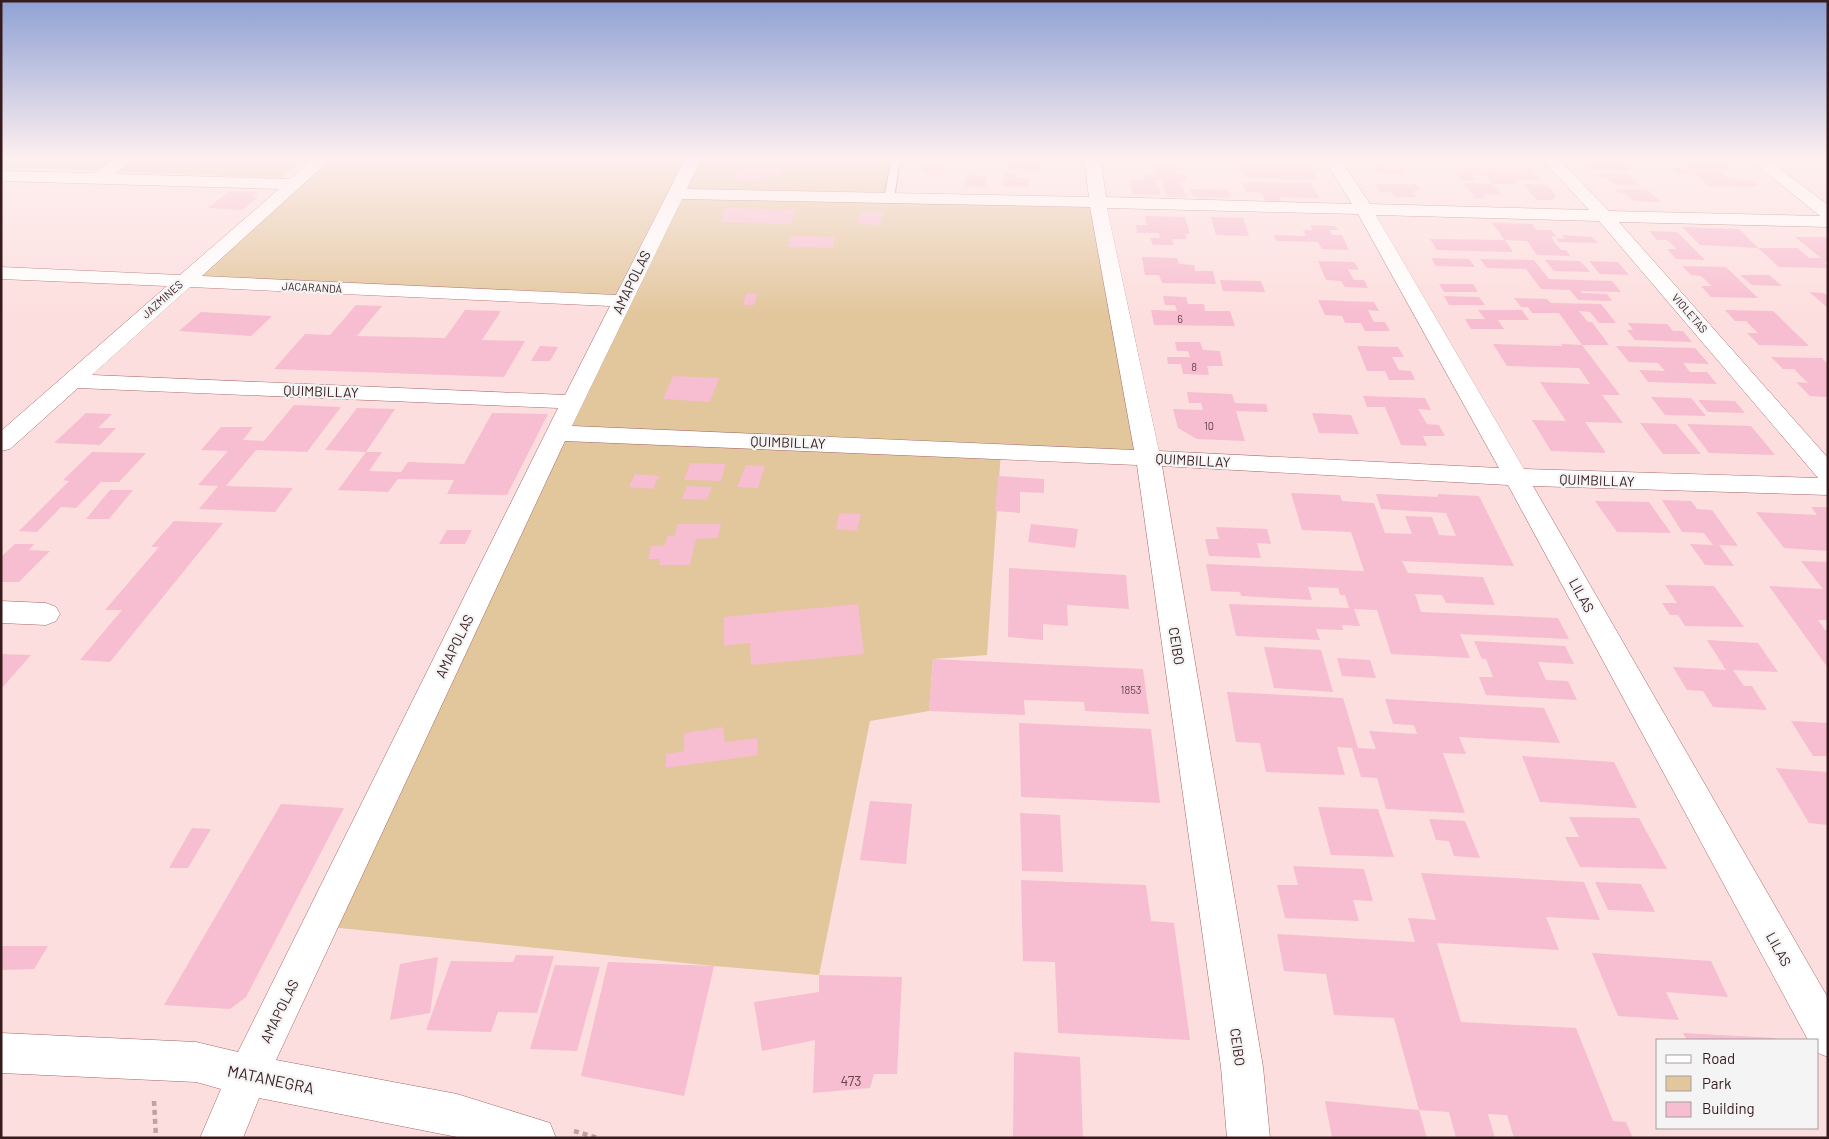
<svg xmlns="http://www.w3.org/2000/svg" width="1829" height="1139" viewBox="0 0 1829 1139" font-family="Barlow,sans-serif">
<rect width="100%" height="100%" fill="#fddede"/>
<path fill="#e2c69c" d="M1,157h305l-24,21 -281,-11z
M325,157h571l-7,41 209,4 50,256 -147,-7 -14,204 -54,4 -4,52 -59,10 -51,254 -105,-9 -394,-40 302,-625 -440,-19z"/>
<path fill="#f7bdd0" d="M960,157h32l-1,6 -31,-2z
M1046,157h27l1,5 -28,-1z
M1163,157h25l1,3h-25z
M1215,157h11l3,9h-10z
M1382,157h29l3,4 -30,-1z
M1456,157h50l5,6h-32l4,3h-20z
M1796,157h31l1,7h-13l-5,-4h-10z
M1010,158l29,1v11l-29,-1z
M1590,158l29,1 12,12 -40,-1 -7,-8h10z
M1680,160l41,1 11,9h-15l8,6 7,3 19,1 9,7 -51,-1 -13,-11h-18l-8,-8 19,2z
M752,165l31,1 -3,10h-16l-2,6 -28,-1 2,-7h13z
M1154,165h20l4,9h7l2,7h-7l6,16h-19l-6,-17h-5l5,15 -28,-1 -4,-14h16l-2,-6h14z
M920,166h25l-1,9h-18v-4l-7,-1z
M1240,166l70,1 7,13 -72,-3z
M1374,167l29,1 4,7 -29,-1z
M1452,168l79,2 9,10 -25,-1 4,5h-26l-6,-8 -15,-1 4,6 -15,-1z
M1004,172l12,1v4l13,1v9l-26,-1z
M1594,174h34l12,12 -25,-1 -8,-7h-8z
M965,175l22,1v11l-22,-1z
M1241,182l70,1 8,15 -40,-1 2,4h-16l-4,-8 -15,-1z
M1463,183l30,1 9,11 -19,-1 3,4h-11z
M1375,184h41l5,7h-8l4,6h-22l-3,-5h-12z
M1523,184l24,1 9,10 -4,5h-15z
M1190,189l38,1 3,8 -38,-1z
M1615,189l33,1 13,12 -27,-1 -9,-8h-6z
M229,191l29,1 -6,5h6l-15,13 -35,-2z
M726,208l70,2 -6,14 -70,-2z
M861,212h22l-3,13 -23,-1z
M1145,216l40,1 5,17h-5l1,5h-14l2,6h-21l-3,-7h10l-1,-5h-22l-1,-8h11z
M1211,217l32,1 6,18 -33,-1z
M1492,223l40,1 5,6h14l6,7 -6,-1 3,6 7,8h5l4,6 -33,-1 -10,-14 -22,-1z
M1310,225l25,1 3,4h-8l2,5h10l7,15 -27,-1 -4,-7 -42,-1 -2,-6 32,1 -3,-6h10z
M1682,227l57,2 19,19 -58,-3z
M1649,231l28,1 28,28 -29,-1 -9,-10h10l-10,-9h-10z
M1562,235l30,2 6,6 -39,-1 -3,-4 9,1z
M791,236l44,1 -2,11 -45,-1z
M1795,237h33v25h-3l3,6 -49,-1 -21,-19h40l11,10h12z
M1430,239l75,1 8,12 -76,-2z
M1142,257l35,1 2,6 15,1 1,6h18l3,13 -54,-1 -3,-8h-14z
M1431,258l38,1 6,8 -39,-1z
M1480,259l54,1 15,19 63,2 9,11 -40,-1 1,2 25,1 5,7 -34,-1 -8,-10 -29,-1 -15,-20 -39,-1z
M1545,260l35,1 10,11 -36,-1z
M1318,261l36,1 5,8 -11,-1 3,6 3,5h10l4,8 -23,-1 -4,-6 -15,-1z
M1589,261l29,1 11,13 -29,-1z
M1682,266l44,1 32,31 -47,-1 -10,-11h11l-11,-10 -10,-1z
M1740,275h29l13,11 -30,-1z
M1220,280l41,1 4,11 -42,-1z
M1439,284h34l5,8h-34z
M1809,292l15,1 4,3v12z
M746,294h11l-3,11h-11z
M1163,296l23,1 2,7h16l1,7h25l5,15 -81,-1 -3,-15 26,1 -2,-6h-10z
M1444,296l35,1 6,8h-36z
M1514,298l33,1 4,4 50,1 15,19h-17l-9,-11 -11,-1 9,11h4l17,23h-27l-23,-32h-27l-4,-6h-7z
M1318,300l56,2 5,9 -11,-1 6,12h11l5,9h-25l-4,-8h-16l-3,-7 -17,-1z
M356,305l26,1 -25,30 88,2 20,-28 36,1 -19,29 43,1 -21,36 -230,-8 31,-35 25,1z
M1478,310h44l7,10h-31l6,9h-33l-6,-10h20z
M1725,310l48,1 36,35 -50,-1 -12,-12h11l-12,-12h-11z
M201,312l71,4 -21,20 -72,-5z
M1628,323l39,1 6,7h10l9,11 -57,-2 -8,-10h6z
M1175,342h25l3,8 17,1 3,15h-16l2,9 -26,-1 -2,-10h-13l-1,-7h23l-2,-6h-11z
M1493,344l70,2 -2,-2 21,1 38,50h-18l21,28 -38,-1 21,31 -55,-2 -19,-31 34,1 -26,-39 50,2 -11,-16 -72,-2z
M540,346l18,1 -8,14h-19z
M1357,346l41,1 6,10h-12l7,13 12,1 4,9h-26l-4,-9h-18z
M1616,346l79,2 14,16 -26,-1 7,9h17l10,12 -69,-2 -9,-12 26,1 -7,-8 -29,-1z
M1771,357l51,1 6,6v33l-18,-1 -14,-14 12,1 -14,-14h-11z
M673,376l46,2 -9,24 -47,-3z
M1187,392l45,2 3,9 31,1 2,8 -32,-1 9,30 -48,-2 -19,-11 -5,-19 30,1 -2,-7h-12z
M1363,396l62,2 6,12 -13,-1 9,15 12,1 6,11h-22l4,10 -26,-1 -16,-38h-18z
M1651,397l40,1 15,18 -41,-1z
M1698,400l37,1 10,12 -37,-1z
M294,405l47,2 -34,45 -51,-2 -30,36 67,2 -18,24 -76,-3 19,-23 -20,-1 30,-34 -27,-1 20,-23h32l-10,13 21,1z
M357,408l38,1 -29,43h16l-13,19 32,1 7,-10 56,2 28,-51 56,1 -41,81 -60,-1 7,-14 -56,-1 -10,13 -50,-2 28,-38 -41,-2z
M86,413l26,1 -14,14h18l-16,17 -46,-2z
M1312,413l39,2 8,19 -40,-1z
M1640,423l36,1 25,30h-38z
M1687,424l64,2 24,29 -66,-2z
M92,452l54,1 -27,29h-18l-25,26 -15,-1 -24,25 -18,-1 50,-50 -6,-1z
M690,463l36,1 -5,17 -37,-1z
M746,465l19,1 -7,22 -21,-1z
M635,474l24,2 -6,13 -24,-2z
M998,476l46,3v14l-24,-1v21l-25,-2z
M687,486l25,1 -5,13 -25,-1z
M110,490h23l-24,29h-23z
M1291,493l49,2 2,6 32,2 11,30 27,1 -7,-18 27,1 7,18 17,1 -10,-23 -65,-4 -5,-15 62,3v-3l41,2 35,70 -112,-5 6,12 75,4 12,28 -49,-2 -4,-8 -27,-1 6,18 137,6 11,21 -109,-5 10,24 -79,-4 -14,-44 -23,-1 6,17 -18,-1 1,5 -27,-1 4,11 -84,-4 -7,-32 120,4 -4,-13h-5l-2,-7 -30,-1 4,13 -71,-4 -1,-4 -29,-1 -5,-27 158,7 -13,-39 -49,-2z
M1662,500l29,1 6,8 15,1 26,36 -19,-1 15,21 -29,-1 -15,-21 23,1 -9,-12 -22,-1z
M1595,501l54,1 22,31 -54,-1z
M1811,507h17v44l-44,-3 -28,-36 61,3z
M839,513l22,1 -4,17 -21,-2z
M174,521l49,2 -113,139 -30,-2 42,-50h-17l54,-63h-8z
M677,524h44l-3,14 -22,1 -6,26h-31l1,-6h-12l3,-13 14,-1 2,-9h8z
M1031,524l47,5 -3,19 -47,-6z
M1216,527l51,2 4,15 -14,-1 4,15 -52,-2 -4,-17h14z
M447,530h25l-7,14h-26z
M15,544h19l-5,6 21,1 -31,31h-18v-25z
M1801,561l27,1v58h-10l7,10h3v38l-59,-82 54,3z
M1009,568l117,7 3,34 -62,-4 1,21 -25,-2v16l-35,-3z
M1665,585l49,1 30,41 -59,-1 -7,-11h-8l-8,-12h15z
M858,604l6,50 -113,11 -1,-22 -26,3v-29z
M1707,640l51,3 20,29 -45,-2 11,16h8l15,24 -54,-3 -10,-16 -16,-1 -14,-23 53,3z
M1474,641l91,5 9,18 -36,-2 8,18 22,1 9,19 -91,-5 -7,-18h14l-7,-18h-4z
M1264,647l57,3 12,42 -59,-4z
M1,654l30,1 -30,34z
M1337,658l33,2 6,18 -34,-2z
M933,659l210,10 6,45 -64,-3 -1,-9 -60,-2 1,15 -96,-4z
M1227,692l116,6 15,50 18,1 -7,-18 48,3 -3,-9 -21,-1 -8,-25 159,9 16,35 -101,-6 7,17 -23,-1 22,60 -79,-4 -9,-31 -16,-1 -9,-29 -15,-1 8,28 -79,-3 -6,-29 -24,-1z
M1791,721l37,2v33h-15z
M1019,723l132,6 9,74 -139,-6z
M723,727l2,15 32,-4 1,17 -92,13v-14l18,-3v-18z
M1522,756l92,6 23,46 -97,-6z
M1776,768l52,4v53l-19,-2z
M870,801l42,3 -6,60 -46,-4z
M281,804l63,4 -98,189 -16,12 -66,-4z
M1318,807l60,2 16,48 -63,-2z
M1020,813l40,2 3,57 -41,-1z
M1569,817l70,1 28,51 -87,-2 -15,-30h14z
M1429,819l36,2 15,37 -26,-2 -5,-15 -13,-1z
M192,828l19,1 -23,39h-19z
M1293,866l71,3 9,32 -20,-1 6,21 -74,-3 -8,-33h21z
M1421,873l163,9 16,38 -54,-3 13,33 -122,-7 24,79 115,6 37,93 13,1 7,16h-119l-7,-23 -19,-1 7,24h-39l-7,-26 -30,-2 -25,-92 -60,-3 -8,-41 -42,-3 -7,-37 138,8 -7,-24 28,2z
M1021,880l125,5 5,36 23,2 16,117 -132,-7 -3,-71 -32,-1z
M1595,882l46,2 14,28 -47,-2z
M1,946h47l-14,23 -33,1z
M1592,953l119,8 17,36 -62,-5 13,28 -61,-4z
M516,955l38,1 -17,57 -39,-1 -7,20 -65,-2 25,-69 62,1z
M438,957l-8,56 -40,7 10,-56z
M608,962l106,4 -30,130 -103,-20z
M555,965l45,2 -23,84 -47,-2z
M819,975l83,2 -5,97h-23l-4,14 -57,5 2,-53 -53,11 -8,-49 65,-10z
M1683,1033l92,5 2,2h-90z
M1014,1052l66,5 3,81h-70z
M1325,1101l94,9 8,28h-95z"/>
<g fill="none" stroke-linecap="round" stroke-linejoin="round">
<g stroke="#a86568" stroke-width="2">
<path id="service" d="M892,157h8l-6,42 -5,3 -5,-3z"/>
</g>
<g stroke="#a86568" stroke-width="1">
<path id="minor" d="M117,157h19l-21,17 175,5 25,-22h18l-131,119 414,19 70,-138h16l-15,32 402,8 -5,-40h16l6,40 246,7 -29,-47h16l31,47 219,6 -49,-53h17l52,54 211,5 -73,-59h18l63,48v22l-209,-5 209,236v37l-295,-9 295,512v59l-10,-4v-13h-10l-300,-555 -346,-19 101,601 7,71h-43l-6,-71 -84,-602 -572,-24 -289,619 181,34 93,29 6,15h-94l-203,-40 -16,40h-43l21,-49 -25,-7 -195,-9v-40l195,9 42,10 320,-644 -480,-20 -68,61 -9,2v-20l166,-145 -166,-7v-12l179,8 99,-86 -278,-8v-10l93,2zM682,199l408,8 44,243 -562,-24zM1107,208l251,6 141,254 -340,-17zM1376,215l223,6 219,257 -294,-9zM190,287l420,19 -45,89 -473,-20z
M1,601l45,2 10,4 4,7 -4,7 -10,4 -45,-2z"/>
</g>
<path stroke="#bfa1a2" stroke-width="4.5" stroke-dasharray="5 4" stroke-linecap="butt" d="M154,1101l2,37
M574,1131l24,7"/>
<use href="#service" fill="#fff" fill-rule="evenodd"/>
<use href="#minor" fill="#fff" fill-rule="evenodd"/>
</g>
<linearGradient id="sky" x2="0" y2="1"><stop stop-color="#8fa1d4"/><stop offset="0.5" stop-color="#fef0f0"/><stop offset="1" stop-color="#fef0f0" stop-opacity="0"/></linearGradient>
<rect width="1829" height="317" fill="url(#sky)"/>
<g text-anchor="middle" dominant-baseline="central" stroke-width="4.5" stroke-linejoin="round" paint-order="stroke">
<g font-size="11" fill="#361a1c" stroke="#f4f4f4">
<text transform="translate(312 287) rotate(3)">JACARANDÁ</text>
<text transform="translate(162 299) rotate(-42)">JAZMINES</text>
<text transform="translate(1690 313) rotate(49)">VIOLETAS</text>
</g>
<g font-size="11" fill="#664349">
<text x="1180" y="318">6</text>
<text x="1194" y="366">8</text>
<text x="1209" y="425">10</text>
<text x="1131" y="689">1853</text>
</g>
<g font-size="14" fill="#361a1c" stroke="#f4f4f4">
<text transform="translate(631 282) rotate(-64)">AMAPOLAS</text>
<text transform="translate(321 391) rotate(2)">QUIMBILLAY</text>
<text transform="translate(788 442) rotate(2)">QUIMBILLAY</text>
<text transform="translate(1193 460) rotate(3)">QUIMBILLAY</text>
<text transform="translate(1597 480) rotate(2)">QUIMBILLAY</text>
<text transform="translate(1582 595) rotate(61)">LILAS</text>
<text transform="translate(454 646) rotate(-64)">AMAPOLAS</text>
<text transform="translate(1177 646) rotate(81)">CEIBO</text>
<text transform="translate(1779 949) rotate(61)">LILAS</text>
<text transform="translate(279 1011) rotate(-64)">AMAPOLAS</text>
<text transform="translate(1238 1047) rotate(82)">CEIBO</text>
</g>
<g font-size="14" fill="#664349">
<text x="851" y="1080">473</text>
</g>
<g font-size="16" fill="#361a1c" stroke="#f4f4f4">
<text transform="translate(271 1079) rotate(12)">MATANEGRA</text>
</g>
</g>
<rect width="1829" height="1139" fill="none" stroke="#361a1c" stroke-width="5"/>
<rect x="1656" y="1039" width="162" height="90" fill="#f4f4f4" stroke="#a89d9e"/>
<rect x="1666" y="1055" width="25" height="8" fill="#ffffff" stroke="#a89d9e"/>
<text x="1702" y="1064" font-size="15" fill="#361a1c">Road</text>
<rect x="1666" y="1076" width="25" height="15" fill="#e2c69c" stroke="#a89d9e"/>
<text x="1702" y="1089" font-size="15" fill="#361a1c">Park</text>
<rect x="1666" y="1102" width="25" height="15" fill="#f7bdd0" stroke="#a89d9e"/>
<text x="1702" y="1114" font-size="15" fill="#361a1c">Building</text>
</svg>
